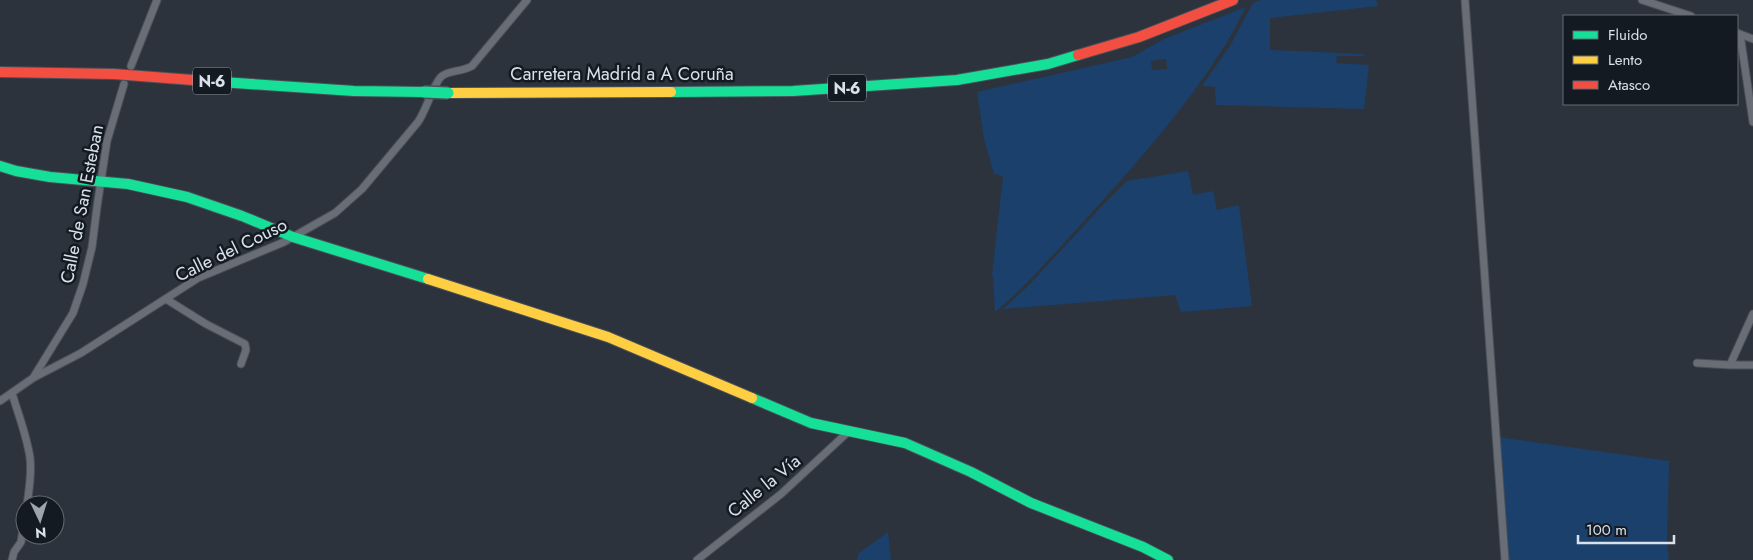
<svg xmlns="http://www.w3.org/2000/svg" width="1753" height="560" viewBox="0 0 1753 560" font-family="Jost,sans-serif">
<rect width="100%" height="100%" fill="#2c333c"/>
<path fill="#1b406c" fill-rule="evenodd" d="M1261,0h115l2,6 -108,12v32l94,4 1,2h-28l-1,7 33,2 -5,44 -148,-4 -1,-18 -13,-1 28,-40 23,-43z
M1246,7c-7,13 -14,28 -22,40 -40,63 -89,118 -139,173 -29,31 -57,65 -90,92l-2,-36 -1,-1 11,-99 -9,-2 -10,-35 -7,-47 155,-35 32,-18zM1166,59l1,10 -15,1 -1,-9z
M1188,171l5,24 20,-4 4,19 22,-5 13,101 -71,6 -6,-17 -172,14 26,-24 74,-80 24,-24z
M1498,437l171,24 -2,83 2,16h-162z
M888,532l3,28h-34l1,-6z"/>
<g fill="none" stroke-linecap="round" stroke-linejoin="round">
<g stroke="#494f57" stroke-width="9">
<path id="street" d="M1465,0l40,560
M1642,0l49,16
M1737,33l16,6
M1740,34l13,88
M131,66l26,-66
M166,299l40,25 39,20 1,6 -5,14
M1697,363l33,2 23,-51
M1730,365h23
M33,378l40,-65 10,-29 9,-37 5,-40 10,-66 17,-57
M12,393c6,21 15,43 18,65 2,16 -1,31 -3,47
M0,401l33,-23 48,-25 117,-75 86,-36 51,-29 27,-24 56,-67c8,-11 16,-40 24,-46 8,-6 20,-4 30,-10l55,-66
M12,560l2,-8 7,-10 4,-25
M697,560l84,-66 67,-62"/>
</g>
<g stroke="#494f57" stroke-width="12">
<path id="fast" d="M206,81l148,10 70,1
M671,92l122,-1 164,-11 91,-16 30,-9
M0,166l16,5 34,6 78,7 59,13 55,19 51,21 135,42
M752,398l59,25 94,20 66,29 60,31 112,44 25,13"/>
</g>
<g stroke="#494f57" stroke-width="12">
<path id="slow" d="M448,93l223,-1
M428,279l180,58 144,61"/>
</g>
<g stroke="#494f57" stroke-width="12">
<path id="jam" d="M1078,55l61,-18 94,-37
M0,72l114,2 92,7"/>
</g>
<use href="#street" stroke="#696e76" stroke-width="7"/>
<use href="#fast" stroke="#16e098" stroke-width="10"/>
<use href="#slow" stroke="#ffcf43" stroke-width="10"/>
<use href="#jam" stroke="#f24e42" stroke-width="10"/>
<g stroke="#494f57" stroke-width="14" stroke-linecap="butt">
<path id="fast-bridge" d="M424,92l24,1"/>
</g>
<use href="#fast-bridge" stroke="#16e098" stroke-width="11"/>
</g>
<g text-anchor="middle" dominant-baseline="central" stroke-width="5" stroke-linejoin="round" paint-order="stroke">
<g fill="#141a21" stroke="#9ea5ae" stroke-width="1">
<rect x="193" y="67.5" width="38" height="27" rx="4"/>
<rect x="828" y="74.5" width="38" height="27" rx="4"/>
</g>
<g font-size="16" font-weight="bold" fill="#d9e1eb">
<text x="212" y="81">N-6</text>
<text x="847" y="88">N-6</text>
</g>
<g font-size="18" fill="#d9e1eb" stroke="#141a21">
<text x="622" y="74">Carretera Madrid a A Coruña</text>
<text transform="translate(82 204) rotate(-79)">Calle de San Esteban</text>
<text transform="translate(231 250) rotate(-26)">Calle del Couso</text>
<text transform="translate(764 486) rotate(-39)">Calle la Vía</text>
</g>
</g>
<rect x="1563" y="15" width="175" height="90" fill="#141a21" stroke="#636a72"/>
<rect x="1573" y="31" width="25" height="8" fill="#16e098" stroke="#636a72"/>
<text x="1608" y="40" font-size="15" fill="#d9e1eb">Fluido</text>
<rect x="1573" y="56" width="25" height="8" fill="#ffcf43" stroke="#636a72"/>
<text x="1608" y="65" font-size="15" fill="#d9e1eb">Lento</text>
<rect x="1573" y="81" width="25" height="8" fill="#f24e42" stroke="#636a72"/>
<text x="1608" y="90" font-size="15" fill="#d9e1eb">Atasco</text>
<g transform="translate(40 520) rotate(176)"><circle r="24" fill="#141a21" stroke="#636a72"/>
<path d="M0-4L9 19L0 12L-9 19Z" fill="#9ca4ae"/>
<text y="-8" font-size="14" font-weight="bold" text-anchor="middle" fill="#d9e1eb">N</text>
</g>
<path d="M1578 535v8h96v-8" fill="none" stroke="#d9e1eb" stroke-width="2.5"/>
<text x="1586" y="535" font-size="15" fill="#d9e1eb" stroke="#141a21" stroke-width="4" paint-order="stroke">100 m</text>
</svg>
